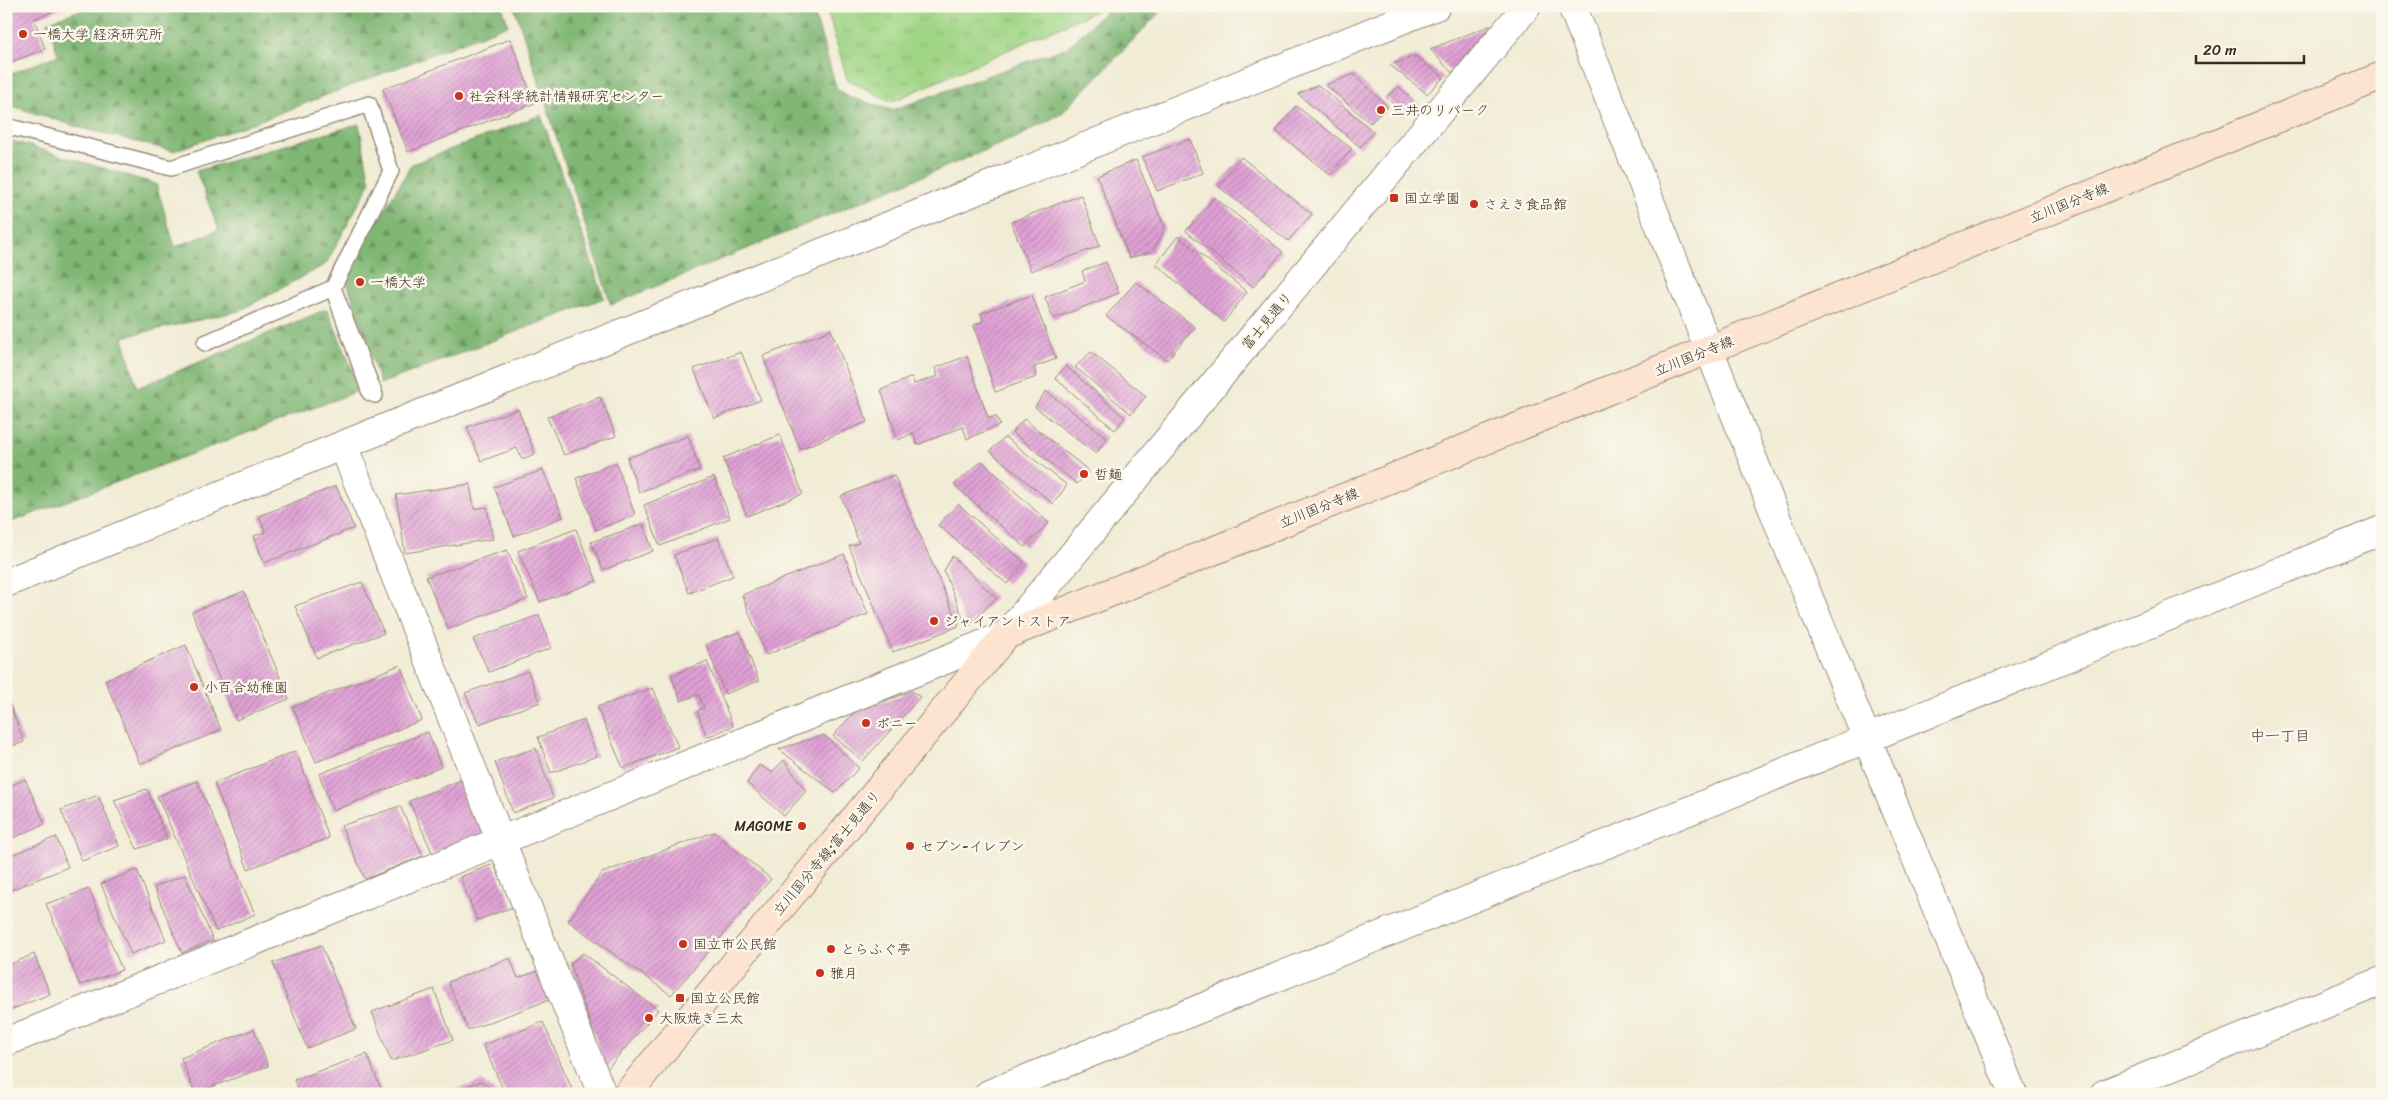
<svg xmlns="http://www.w3.org/2000/svg" width="2388" height="1100" viewBox="0 0 2388 1100" font-family="Sriracha,'Klee One',sans-serif">
<defs>
<pattern id="forest-firs" width="22" height="20" patternUnits="userSpaceOnUse" patternTransform="scale(1.25)"><rect width="22" height="20" fill="#80b774"/><path d="M5 1l3.5 6h-7zM16 11l3.5 6h-7z" fill="#6a955f"/></pattern>
<pattern id="park-tufts" width="24" height="20" patternUnits="userSpaceOnUse" patternTransform="scale(1.25)"><rect width="24" height="20" fill="#a1d687"/><path d="M3 7l-1-3M5 7V3M7 7l1-3M15 17l-1-3M17 17v-4M19 17l1-3" fill="none" stroke="#8cb874"/></pattern>
<pattern id="building-hatch" width="6" height="6" patternUnits="userSpaceOnUse" patternTransform="scale(1.25)"><rect width="6" height="6" fill="#e0a1d6"/><path d="M-1 1l2-2M0 6l6-6M5 7l2-2" fill="none" stroke="#b783ad"/></pattern>
</defs>
<rect width="100%" height="100%" fill="#fbf7ec"/>
<filter id="ink" filterUnits="userSpaceOnUse"><feTurbulence type="fractalNoise" baseFrequency=".02" numOctaves="2"/><feDisplacementMap in="SourceGraphic" scale="10" xChannelSelector="R" yChannelSelector="G"/><feConvolveMatrix kernelMatrix="1 2 1 2 8 2 1 2 1" color-interpolation-filters="sRGB"/></filter>
<filter id="wash" filterUnits="userSpaceOnUse"><feTurbulence type="fractalNoise" baseFrequency=".0096" numOctaves="4" result="noise"/><feDisplacementMap in="SourceGraphic" scale="20" xChannelSelector="R" yChannelSelector="G"/><feGaussianBlur stdDeviation="1.12" result="paint"/><feColorMatrix in="noise" values="0 0 0 0 0 0 0 0 0 0 0 0 0 0 0 0 0 1.4 0 .05"/><feComposite in="paint" operator="in"/></filter>
<g filter="url(#wash)">
<rect width="100%" height="100%" fill="#f1ecd5"/>
<path fill="url(#forest-firs)" stroke="#5e7049" d="M90,6h412l6,19 -238,92 -97,34 -92,-23 -75,-24v-28l52,-21 -10,-33z
M514,6h298l25,83 15,9 40,12 176,-63 43,-41h55l-105,108 -41,22 -409,169z
M541,115l63,183 -224,86 -35,-109 67,-111z
M359,124l11,59 -44,81 -87,47 -116,26 14,51 190,-79 34,81 -355,134v-385l150,45 19,63 44,-17 -23,-59z"/>
<path fill="url(#park-tufts)" stroke="#6e8052" d="M826,6h281l-216,96 -44,-23z"/>
<g id="blocks">
<path fill="url(#building-hatch)" d="M6,6h61l-33,13 11,30 -39,15z
M1492,25l-40,48 -22,-24z
M510,39l25,64 -127,49 -25,-63z
M1415,56l29,21 -17,17 -37,-29z
M1354,74l34,33 -18,16 -44,-38z
M1318,85l56,47 -14,15 -62,-53z
M1399,87l19,18 -13,11 -19,-19z
M1296,106l56,43 -22,26 -54,-44z
M1190,139l13,34 -46,18 -15,-34z
M1241,157l71,57 -24,27 -70,-55z
M1136,160l29,68 -13,24 -23,6 -32,-82z
M1081,195l19,51 -69,25 -20,-49z
M1214,197l69,55 -30,35 -67,-56z
M1178,236l69,56 -23,30 -68,-58z
M1106,262l13,31 -66,26 -8,-22 40,-16 -3,-10z
M1136,282l59,45 -28,33 -61,-44z
M1032,295l24,64 -22,8 2,10 -41,15 -21,-67 9,-4 -2,-8z
M831,330l36,92 -67,27 -37,-93z
M741,352l20,48 -47,18 -20,-49z
M1091,352l55,44 -15,18 -56,-47z
M967,356l21,62 8,-2 4,9 -33,14 -4,-12 -46,18 -4,-12 -15,7 -17,-50 31,-13 2,7 24,-8 -3,-8z
M1066,366l59,52 -10,12 -60,-52z
M1046,391l61,47 -11,16 -61,-47z
M600,397l16,39 -52,19 -17,-38z
M518,409l17,45 -13,5 -5,-11 -36,13 -14,-34z
M1024,419l65,52 -12,13 -65,-52z
M780,435l23,59 -56,22 -24,-58z
M688,436l12,34 -61,22 -12,-34z
M1005,437l62,48 -14,19 -63,-53z
M982,461l67,62 -24,24 -71,-62z
M616,463l19,52 -39,15 -20,-52z
M543,470l20,47 -49,19 -20,-49z
M894,475l65,151 -66,26 -44,-106 10,-3 -18,-47z
M714,477l16,41 -70,28 -16,-41z
M470,484l4,25 13,-2 6,32 -88,14 -9,-58z
M336,486l18,42 -90,35 -10,-27 11,-4 -6,-16z
M958,504l67,59 -18,21 -69,-59z
M643,524l10,27 -50,19 -12,-28z
M576,529l21,52 -57,21 -22,-51z
M718,538l15,38 -44,17 -15,-38z
M507,550l21,49 -80,30 -22,-52z
M844,554l24,60 -102,41 -24,-60z
M952,556l44,42 -29,30 -23,-57z
M362,582l22,51 -67,25 -22,-52z
M244,591l45,108 -53,21 -44,-108z
M539,615l12,33 -62,24 -16,-33z
M740,632l19,49 -34,13 -19,-50z
M186,645l35,85 -81,34 -35,-84z
M707,661l26,65 -26,11 -10,-26 7,-3 -6,-14 -17,7 -10,-25z
M400,665l22,55 -106,42 -23,-55z
M528,671l12,31 -61,22 -14,-31z
M653,688l25,59 -55,21 -26,-61z
M912,691l8,6 -57,64 -30,-25 22,-24z
M6,694l18,48 -18,6z
M584,720l13,36 -46,17 -13,-36z
M428,732l13,35 -108,44 -14,-37z
M824,735l35,33 -24,25 -56,-44z
M536,748l17,50 -40,15 -18,-51z
M296,751l33,87 -81,31 -34,-86z
M784,760l22,31 -22,25 -37,-33 12,-18 13,7z
M25,779l20,45 -39,17v-53z
M461,780l24,53 -52,21 -24,-53z
M197,781l58,133 -39,17 -59,-135z
M147,789l20,50 -30,10 -23,-49z
M98,795l21,51 -37,15 -21,-51z
M400,806l23,50 -58,23 -24,-53z
M714,832l57,47 -100,116 -103,-74 34,-48z
M56,837l12,30 -62,25v-35z
M494,864l19,43 -36,13 -17,-43z
M137,870l29,70 -35,14 -30,-70z
M185,875l28,65 -31,13 -28,-66z
M89,889l33,81 -42,15 -34,-81z
M321,945l35,84 -49,19 -34,-85z
M583,953l75,57 -52,60 -36,-107z
M34,954l16,40 -42,17 -2,-45z
M510,958l8,20 20,-7 11,29 -81,30 -20,-48z
M434,989l19,51 -62,21 -19,-49z
M543,1022l31,72h-66l-4,-3 -21,-46z
M254,1029l14,37 -73,27 -14,-35z
M367,1054l16,40h-83l-6,-14z
M482,1081l15,13h-52v-1z"/>
</g>
</g>
<g filter="url(#ink)">
<use href="#blocks" fill-opacity="0" stroke="#968b7a" stroke-width="1"/>
<g fill="none" stroke-linecap="round" stroke-linejoin="round">
<g stroke="#968b7a" stroke-width="18">
<path id="service" d="M6,126l165,42 198,-64 22,67 -58,117 -128,55
M333,288l42,107 -5,-2z"/>
</g>
<g stroke="#968b7a" stroke-width="30">
<path id="minor" d="M1572,6l214,536 227,552
M343,445l259,649
M6,583l337,-138 1093,-439
M6,1042l1000,-407
M989,1094l1393,-564
M2104,1094l278,-113"/>
</g>
<g stroke="#968b7a" stroke-width="30">
<path id="tertiary" d="M1006,635l521,-629"/>
</g>
<g stroke="#968b7a" stroke-width="30">
<path id="secondary" d="M627,1094l379,-459 1376,-559"/>
</g>
<use href="#service" stroke="#fff" stroke-width="15"/>
<use href="#minor" stroke="#fff" stroke-width="28"/>
<use href="#tertiary" stroke="#fff" stroke-width="28"/>
<use href="#secondary" stroke="#fde4d0" stroke-width="28"/>
</g>
</g>
<g fill="#c8321e" stroke="#fbf7ec" stroke-width="2">
<circle cx="23" cy="34" r="5"/>
<circle cx="459" cy="96" r="5"/>
<circle cx="1381" cy="110" r="5"/>
<rect x="1389" y="193" width="10" height="10" rx="2.5"/>
<circle cx="1474" cy="204" r="5"/>
<circle cx="360" cy="282" r="5"/>
<circle cx="1084" cy="474" r="5"/>
<circle cx="934" cy="621" r="5"/>
<circle cx="194" cy="687" r="5"/>
<circle cx="866" cy="723" r="5"/>
<circle cx="802" cy="826" r="5"/>
<circle cx="910" cy="846" r="5"/>
<circle cx="683" cy="944" r="5"/>
<circle cx="831" cy="949" r="5"/>
<circle cx="820" cy="973" r="5"/>
<rect x="675" y="993" width="10" height="10" rx="2.5"/>
<circle cx="649" cy="1018" r="5"/>
</g>
<g text-anchor="middle" dominant-baseline="central" stroke-width="5" stroke-linejoin="round" paint-order="stroke">
<g font-size="14" fill="#3b2a1e" stroke="#fbf7ec" text-anchor="start">
<text x="33" y="34">一橋大学 経済研究所</text>
<text x="469" y="96">社会科学統計情報研究センター</text>
<text x="1391" y="110">三井のリパーク</text>
<text x="1404" y="198">国立学園</text>
<text x="1484" y="204">さえき食品館</text>
<text x="370" y="282">一橋大学</text>
<text x="1094" y="474">哲麺</text>
<text x="944" y="621">ジャイアントストア</text>
<text x="204" y="687">小百合幼稚園</text>
<text x="876" y="723">ポニー</text>
<text x="792" y="826" text-anchor="end">MAGOME</text>
<text x="920" y="846">セブン-イレブン</text>
<text x="693" y="944">国立市公民館</text>
<text x="841" y="949">とらふぐ亭</text>
<text x="830" y="973">雅月</text>
<text x="690" y="998">国立公民館</text>
<text x="659" y="1018">大阪焼き三太</text>
</g>
<g font-size="14" fill="#3b2a1e" stroke="#fbf7ec">
<text transform="translate(2069 203) rotate(-22)">立川国分寺線</text>
<text transform="translate(1267 321) rotate(-50)">富士見通り</text>
<text transform="translate(1694 356) rotate(-22)">立川国分寺線</text>
<text transform="translate(1319 508) rotate(-22)">立川国分寺線</text>
<text transform="translate(827 853) rotate(-50)">立川国分寺線;富士見通り</text>
</g>
<g font-size="15" font-weight="bold" fill="#75545e" stroke="#fbf7ec">
<text x="2280" y="736">中一丁目</text>
</g>
</g>
<rect width="2388" height="1100" fill="none" stroke="#fbf7ec" stroke-width="25"/>
<path d="M2196 55v8h108v-8" fill="none" stroke="#3b2a1e" stroke-width="2.5"/>
<text x="2203" y="55" font-size="15" fill="#3b2a1e" stroke="#fbf7ec" stroke-width="4" paint-order="stroke">20 m</text>
</svg>
